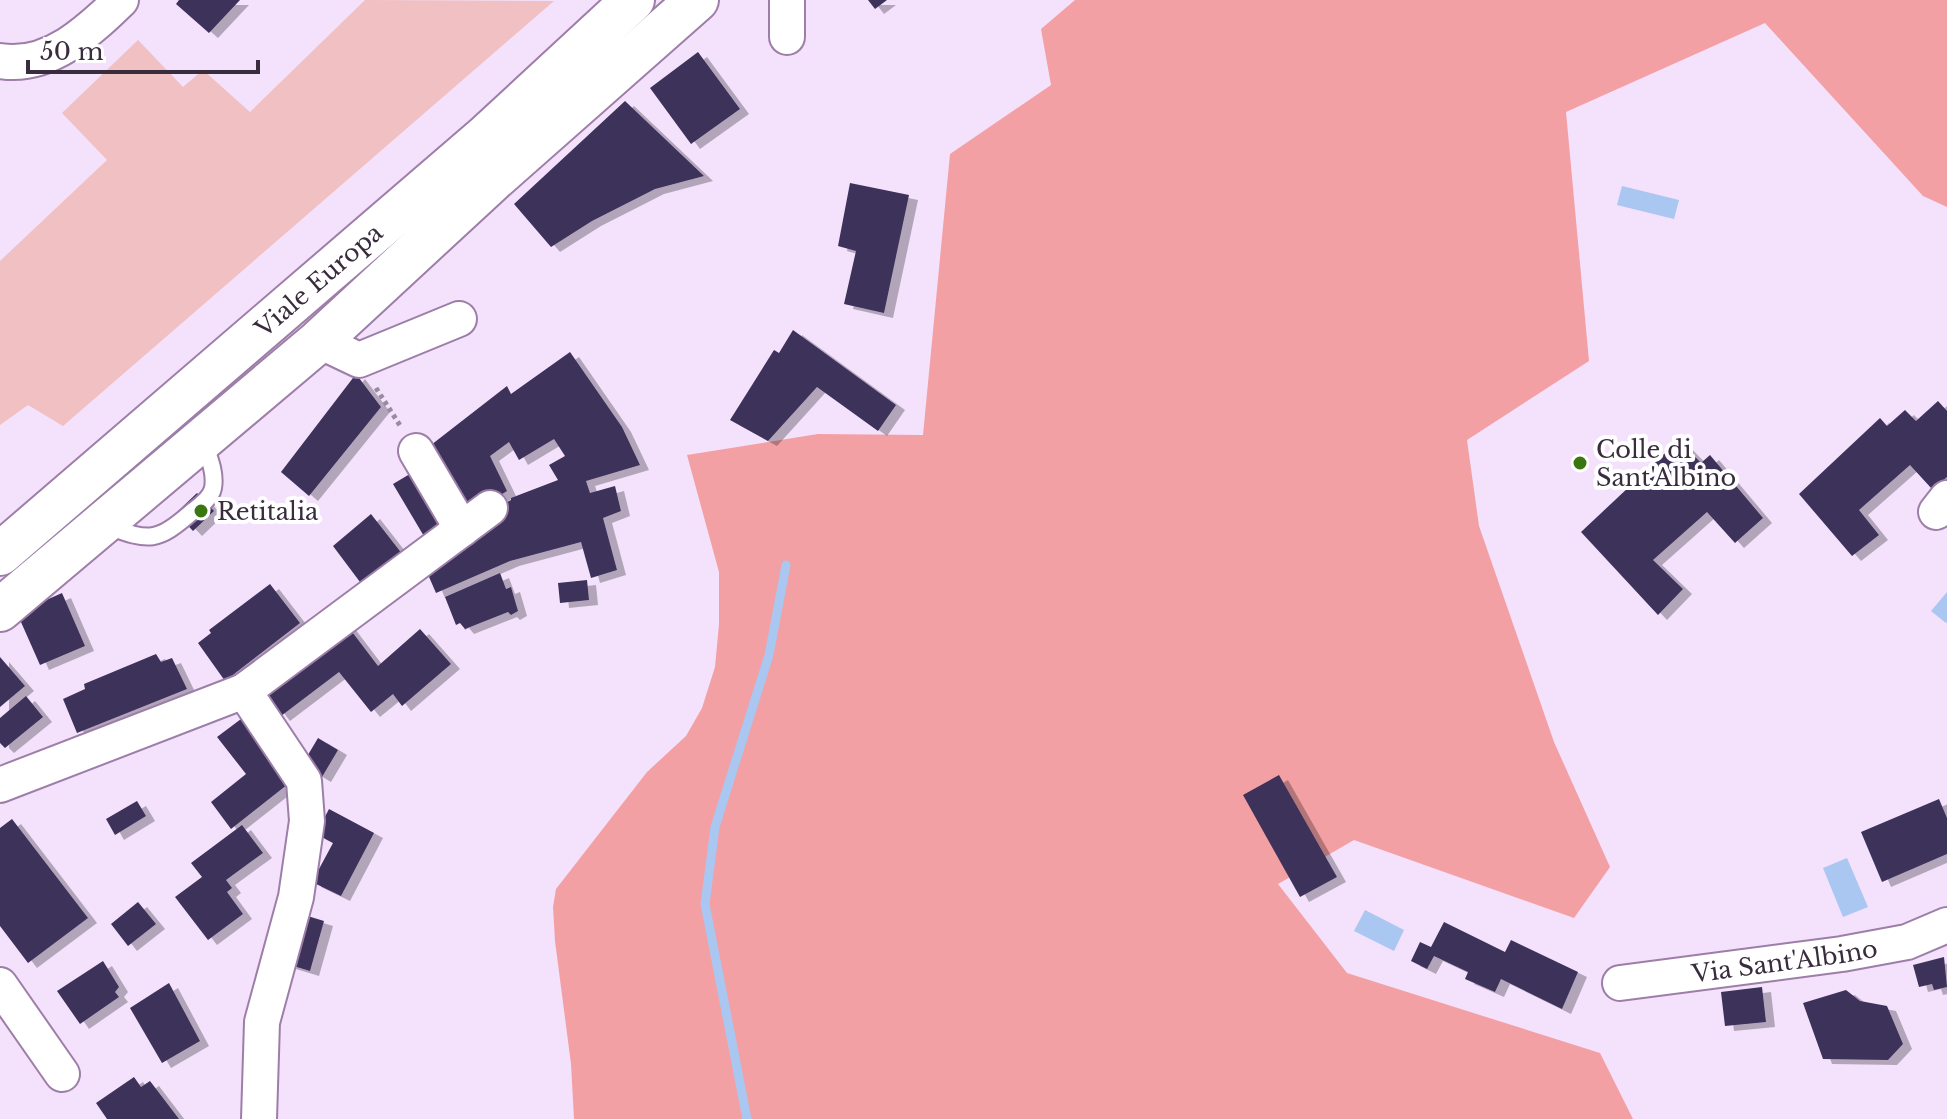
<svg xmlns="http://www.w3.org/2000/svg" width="1947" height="1119" viewBox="0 0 1947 1119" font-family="'Libre Baskerville',serif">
<defs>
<filter id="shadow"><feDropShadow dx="9" dy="5" stdDeviation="0" flood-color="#0004"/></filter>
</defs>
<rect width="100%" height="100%" fill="#f4e1fc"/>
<path fill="#f1c0c2" d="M365,0l189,1 -491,425 -35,-21 -28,20v-164l107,-101 -45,-47 76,-73 45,47 20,-17 47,42z"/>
<path fill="#f3a0a4" d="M1075,0h872v207l-24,-11 -158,-173 -199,89 23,249 -122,79 12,86 75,216 56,125 -36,51 -220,-78 -76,44 69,89 253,80 33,66h-1059l-3,-55 -16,-123 -2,-34 3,-18 91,-117 39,-36 16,-28 13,-41 4,-43v-52l-32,-117 131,-21 105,1 27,-281 101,-69 -10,-56z"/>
<path fill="#a9c7f0" d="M1622,186l57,14 -5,19 -57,-14z
M1947,592v30l-1,1 -15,-12z
M1847,858l21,49 -25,10 -20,-49z
M1365,910l39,20 -10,21 -40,-20z"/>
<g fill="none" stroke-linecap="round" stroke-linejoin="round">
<path stroke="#a9c7f0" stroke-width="9" d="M747,1119l-42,-215 10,-77 54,-172 17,-90"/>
</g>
<path fill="#3e315a" filter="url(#shadow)" d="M179,0h61l-31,33 -33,-29z
M868,0h19l-12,9z
M698,52l42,57 -49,35 -41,-56z
M625,101l79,75 -49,13 -63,32 -41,26 -37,-43z
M850,183l59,12 -25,118 -40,-9 12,-53 -18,-5z
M793,330l103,75 -18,26 -61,-44 -49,54 -38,-21 44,-70 5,3z
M570,352l52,75 18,38 -54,16 4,12 25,-7 6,25 -18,7 14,52 -26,8 -10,-36 -71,19 -74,32 -13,-30 64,-50 24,-13v-2l47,-18 -9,-15 16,-9 -11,-17 -35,21 -10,-18 -19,14 17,35 -44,28 -41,-67 85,-66 4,8z
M356,374l25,33 -72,89 -28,-24z
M1938,401l9,10v66l-15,12 -22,-24 -51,45 20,25 -27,21 -53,-62 81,-76 7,8 18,-16 11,11z
M1679,440l22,23 9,-8 53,63 -28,25 -28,-31 -54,48 30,29 -25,26 -77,-83z
M420,468l35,58 -27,17 -35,-59z
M197,493l17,18 -21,20 -17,-18z
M371,514l39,50 -41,30 -36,-48z
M500,573l6,16 5,-2 7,24 -7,4 -3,-3 -43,17 -5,-6 -4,2 -11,-28z
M587,580l2,20 -29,3 -2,-20z
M270,584l30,39 -75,58 -27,-38 13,-10 -2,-3z
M62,593l23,53 -45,19 -23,-52z
M343,620l35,46 42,-37 31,35 -49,42 -9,-12 -22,18 -32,-40 -58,44 -23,-30z
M156,654l5,8 11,-4 15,31 -110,44 -14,-34 22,-10 -1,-5z
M0,657l25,29 -25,21z
M26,696l17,21 -38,31 -5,-5v-25z
M245,716l43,68 -57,45 -20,-27 35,-28 -29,-37z
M318,738l20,12 -16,27 -20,-12z
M1279,775l58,102 -37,20 -57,-102z
M1939,799l8,19v36l-65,28 -21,-50z
M137,801l9,15 -31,19 -9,-16z
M329,809l45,24 -33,63 -29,-14 21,-39 -17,-9z
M12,819l76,99 -60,45 -28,-37v-98z
M242,825l21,28 -37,27 6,8 -5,4 16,22 -35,26 -33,-43 27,-20 -11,-14z
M138,902l18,22 -28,22 -17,-22z
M301,914l23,7 -14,50 -23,-7z
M1444,922l61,30 6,-12 67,32 -16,37 -61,-30 -6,13 -30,-13 3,-7 -34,-16 -7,13 -16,-8 9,-19 11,5z
M1944,957l3,30 -13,3 -2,-6 -13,3 -6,-22z
M103,961l16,26 -4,5 4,5 -39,27 -23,-33z
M169,983l31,58 -38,22 -32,-55z
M1762,987l4,35 -41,4 -4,-34z
M1846,990l14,11 27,5 16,38 -15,16 -65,-1 -20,-56z
M134,1077l7,10 9,-6 29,38h-72l-11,-16z"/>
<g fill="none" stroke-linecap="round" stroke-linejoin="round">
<g stroke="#9d7ea8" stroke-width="20">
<path id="service" d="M104,525c46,16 51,19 89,-14 8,-6 18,-13 20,-23 3,-16 -5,-33 -10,-48"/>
</g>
<g stroke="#9d7ea8" stroke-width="38">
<g id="minor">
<path d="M787,0v37"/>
<path d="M0,61c49,8 89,-30 121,-61"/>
<path d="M319,341l40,19 100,-41"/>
<path d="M416,451l46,78"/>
<path d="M1936,512l11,-14"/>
<path d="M244,691l60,90 3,40 -11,76 -34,125 -3,97"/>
<path d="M0,785l244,-94 246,-183"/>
<path id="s1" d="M1620,983l222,-29 65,-12 40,-17"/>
<path d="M0,985l62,89"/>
</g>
</g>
<g stroke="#9d7ea8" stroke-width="46">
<g id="tertiary">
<path id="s2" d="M0,554l486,-418 147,-136"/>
<path d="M0,610l319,-269 173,-160 205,-181"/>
</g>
</g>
<path stroke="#9a8aa0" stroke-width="5" stroke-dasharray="4 4" stroke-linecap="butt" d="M376,388l25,39"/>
<use href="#service" stroke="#fff" stroke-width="16"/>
<use href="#minor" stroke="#fff" stroke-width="34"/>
<use href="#tertiary" stroke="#fff" stroke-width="42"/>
</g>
<g fill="#3a7710" stroke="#fff" stroke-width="3">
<circle cx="1580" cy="463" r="8"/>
<circle cx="201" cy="511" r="8"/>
</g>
<g text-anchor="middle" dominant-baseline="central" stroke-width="8" stroke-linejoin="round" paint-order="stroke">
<g font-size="24" fill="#382c3d" stroke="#fff">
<text stroke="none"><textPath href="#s2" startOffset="420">Viale Europa</textPath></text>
<text stroke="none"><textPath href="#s1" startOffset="166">Via Sant'Albino</textPath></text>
</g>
<g font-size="24" fill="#382c3d" stroke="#fff" text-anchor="start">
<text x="1596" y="449">Colle di<tspan x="1596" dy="28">Sant'Albino</tspan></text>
<text x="217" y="511">Retitalia</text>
</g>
</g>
<path d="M28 60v12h230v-12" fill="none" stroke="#382c3d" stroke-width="4"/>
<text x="40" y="60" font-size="24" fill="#382c3d" stroke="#ffffff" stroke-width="6" paint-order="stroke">50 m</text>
</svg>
